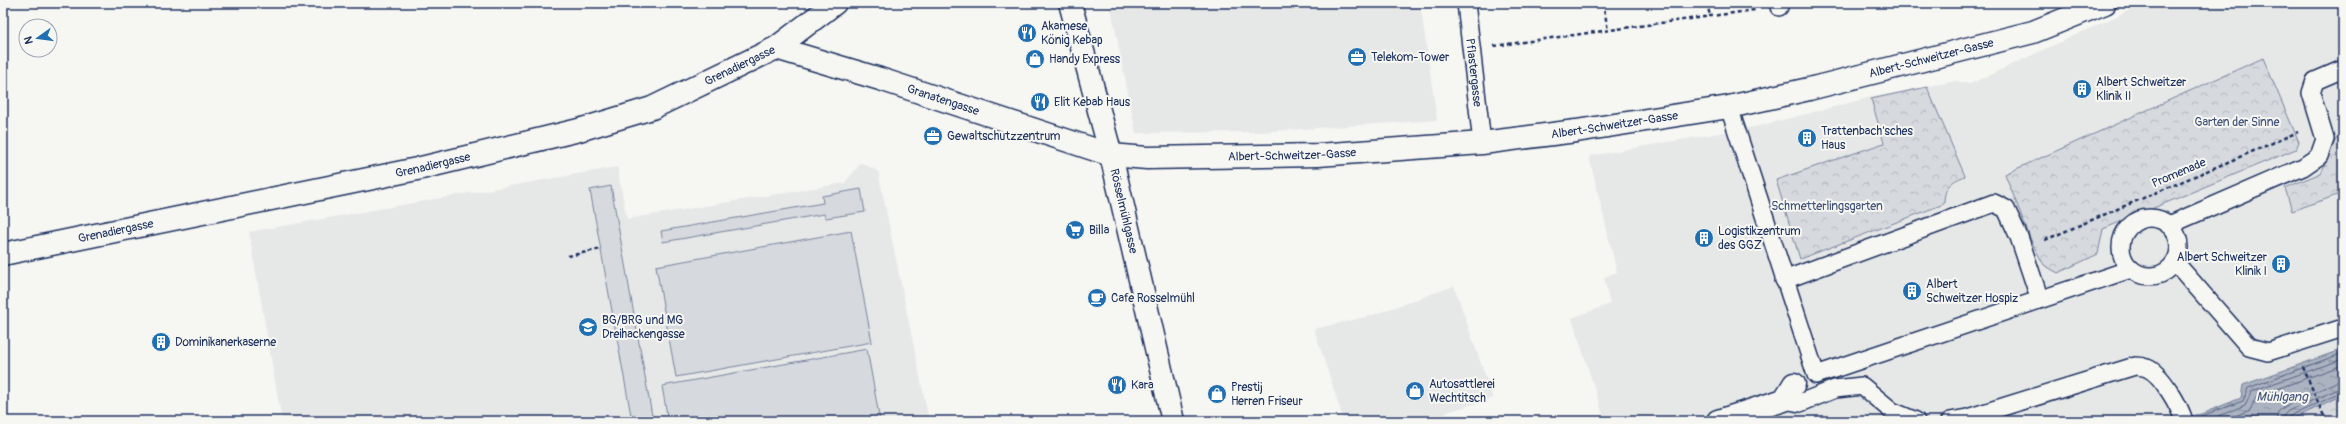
<svg xmlns="http://www.w3.org/2000/svg" width="2346" height="424" viewBox="0 0 2346 424" font-family="Pangolin,sans-serif">
<defs>
<pattern id="park-crowns" width="20" height="18" patternUnits="userSpaceOnUse"><rect width="20" height="18" fill="#d6d9dd"/><path d="M2 6a3 3 0 1 1 6 0M12 15a3 3 0 1 1 6 0" fill="none" stroke="#b7bbc0"/></pattern>
<pattern id="water-ripples" width="26" height="14" patternUnits="userSpaceOnUse"><rect width="26" height="14" fill="#abb2c0"/><path d="M2 4q2-2 4 0t4 0M15 11q2-2 4 0t4 0" fill="none" stroke="#8a919f"/></pattern>
</defs>
<rect width="100%" height="100%" fill="#f6f6f2"/>
<filter id="ink" filterUnits="userSpaceOnUse"><feTurbulence type="fractalNoise" baseFrequency=".025" numOctaves="2"/><feDisplacementMap in="SourceGraphic" scale="8" xChannelSelector="R" yChannelSelector="G"/><feConvolveMatrix kernelMatrix="1 2 1 2 8 2 1 2 1" color-interpolation-filters="sRGB"/></filter>
<g filter="url(#ink)">
<path fill="#e6e7e7" d="M1110,3h310l17,117 -178,12 -123,1z
M2145,3h198v346l-100,36 36,36h-674l-33,-103 38,-14 -6,-27 13,-5 -28,-116 170,-30 109,-28 88,-17 14,3z
M861,163l17,8 51,250h-647l-33,-189 368,-65 10,52 218,-36z
M1454,286l39,112 -46,14 -9,9h-94l-30,-92 56,-13z"/>
<path fill="#d6d9dd" stroke="#78849e" d="M611,186l42,235h-21l-42,-231z
M861,189l4,23 -39,6 -2,-4 -161,28 -2,-11 162,-28 -1,-7z
M851,231l21,111 -196,35 -20,-111z
M867,349l13,72h-212l-6,-35z"/>
<path fill="url(#park-crowns)" stroke="#78849e" d="M2263,58l36,84 -3,7 -193,80 -5,25 -40,19 -14,-8 -11,-20 -28,-71z
M1927,87l38,89c-15,6 -21,11 -21,28l-144,55 -24,-79 108,-37 -13,-44z
M2343,134v59l-51,18 -7,-23 36,-15 16,-36z
M2343,395v26h-55z"/>
<path fill="url(#water-ripples)" stroke="#717e99" d="M2343,349v46l-55,26h-120l33,-7 40,-16 2,-13z"/>
<g fill="none" stroke-linecap="round" stroke-linejoin="round">
<path stroke="#556385" stroke-width="1" d="M2193,419l50,-18 5,-13 95,-35
M2207,421l38,-16 7,-14 91,-32
M2223,421l27,-11 7,-14 86,-31
M2276,421l2,-9 6,-5 52,-25 7,-1
M2282,421l2,-6 4,-4 55,-24
M2288,421l2,-5 53,-24"/>
<g stroke="#1b2f5e" stroke-width="20">
<g id="lane">
<path id="s1" d="M1466,3l16,140"/>
<path d="M1779,3v4"/>
<path d="M1729,107l87,268 315,-106"/>
<circle cx="2150" cy="247" r="29"/>
<path d="M2169,225l134,-58 16,-11 6,-17 -14,-46 4,-12 28,-12"/>
<path d="M2175,262l74,85 19,5 75,-24"/>
<path d="M1784,280l210,-77 12,6 13,28 21,63"/>
<path d="M1784,400l16,3 35,-14 27,-3 30,25 24,10"/>
<path d="M1950,421l17,-3 168,-52c4,0 9,1 12,2 15,6 33,39 37,53"/>
</g>
</g>
<g stroke="#1b2f5e" stroke-width="25">
<g id="street">
<path id="s2" d="M776,48l104,31 231,76 36,3 171,-3 164,-12 94,-12 153,-24 80,-18 224,-57 72,-29"/>
<path id="s3" d="M3,254l414,-85 162,-39 73,-22 124,-60 59,-45"/>
<path d="M1718,421l66,-21 10,-16"/>
</g>
</g>
<g stroke="#1b2f5e" stroke-width="25">
<g id="primary">
<path id="s4" d="M1070,3l41,152 62,266"/>
</g>
</g>
<path stroke="#1b2f5e" stroke-width="2.5" stroke-dasharray="4 3" stroke-linecap="butt" d="M1603,3l5,27
M1707,3l3,13
M1494,46l261,-36
M2045,240l253,-108
M568,256l33,-7
M2303,367l23,54"/>
<use href="#lane" stroke="#f6f6f2" stroke-width="17"/>
<use href="#street" stroke="#f6f6f2" stroke-width="22"/>
<use href="#primary" stroke="#f6f6f2" stroke-width="22"/>
</g>
</g>
<defs>
<g id="restaurant-disc" transform="scale(1)"><circle r="9.5" fill="#1f6fb2" stroke="#f6f6f2"/><path d="M-5-6h1v4h1v-4h1v4h1v-4h1v5L-1.5 .5V6h-2V.5L-5-1ZM5-6V6H3V1.5H1.5Q1.5-4 5-6Z" fill="#fff"/></g>
<g id="office-disc" transform="scale(1)"><circle r="9.5" fill="#1f6fb2" stroke="#f6f6f2"/><path d="M-6-3h4V-5.5h4V-3h4V5H-6ZM-1-4.5V-3h2v-1.5ZM-6 0V1H6V0Z" fill="#fff"/></g>
<g id="shop-disc" transform="scale(1)"><circle r="9.5" fill="#1f6fb2" stroke="#f6f6f2"/><path d="M-5-2.5h2.3a2.7 3.5 0 0 1 5.4 0H5L5.5 6h-11ZM-1.5-2.5h3a1.5 2.3 0 0 0-3 0Z" fill="#fff"/></g>
<g id="building-disc" transform="scale(1)"><circle r="9.5" fill="#1f6fb2" stroke="#f6f6f2"/><path d="M-4-6H4V6H1V3H-1V6H-4ZM-2.5-4.3h1.7v1.8h-1.7ZM.8-4.3h1.7v1.8H.8ZM-2.5-1h1.7V.8h-1.7ZM.8-1h1.7V.8H.8Z" fill="#fff"/></g>
<g id="supermarket-disc" transform="scale(1)"><circle r="9.5" fill="#1f6fb2" stroke="#f6f6f2"/><path d="M-6-5.5h2.5l.6 2H6L4.5 2H-2.5L-4.4-4H-6ZM-1.5 3.2a1.3 1.3 0 1 0 .1 0ZM3 3.2a1.3 1.3 0 1 0 .1 0Z" fill="#fff"/></g>
<g id="cafe-disc" transform="scale(1)"><circle r="9.5" fill="#1f6fb2" stroke="#f6f6f2"/><path d="M-5.5-4.5H6V0H3Q3 3.5 0 3.5H-2.5Q-5.5 3.5-5.5 0ZM3-3.2v2h1.7v-2ZM-6 4.5H4V6H-6Z" fill="#fff"/></g>
<g id="school-disc" transform="scale(1)"><circle r="9.5" fill="#1f6fb2" stroke="#f6f6f2"/><path d="M0-5L7-2L0 1L-7-2ZM-4 1L0 2.5L4 1V4Q0 6-4 4Z" fill="#fff"/></g>
</defs>
<g fill-rule="evenodd">
<use href="#restaurant-disc" x="1027" y="33"/>
<use href="#office-disc" x="1357" y="57"/>
<use href="#shop-disc" x="1035" y="59"/>
<use href="#building-disc" x="2082" y="89"/>
<use href="#restaurant-disc" x="1040" y="102"/>
<use href="#office-disc" x="933" y="136"/>
<use href="#building-disc" x="1807" y="138"/>
<use href="#supermarket-disc" x="1075" y="230"/>
<use href="#building-disc" x="1704" y="238"/>
<use href="#building-disc" x="2281" y="264"/>
<use href="#building-disc" x="1912" y="291"/>
<use href="#cafe-disc" x="1097" y="298"/>
<use href="#school-disc" x="588" y="327"/>
<use href="#building-disc" x="161" y="342"/>
<use href="#restaurant-disc" x="1117" y="385"/>
<use href="#shop-disc" x="1415" y="391"/>
<use href="#shop-disc" x="1217" y="394"/>
</g>
<g text-anchor="middle" dominant-baseline="central" stroke-width="4" stroke-linejoin="round" paint-order="stroke">
<g font-size="12" fill="#1b2f5e" stroke="#f6f6f2" text-anchor="start">
<text x="1041" y="26">Akamese<tspan x="1041" dy="14">König Kebap</tspan></text>
<text x="1371" y="57">Telekom-Tower</text>
<text x="1049" y="59">Handy Express</text>
<text x="2096" y="82">Albert Schweitzer<tspan x="2096" dy="14">Klinik II</tspan></text>
<text x="1054" y="102">Elit Kebab Haus</text>
<text x="1821" y="131">Trattenbach'sches<tspan x="1821" dy="14">Haus</tspan></text>
<text x="947" y="136">Gewaltschutzzentrum</text>
<text x="1089" y="230">Billa</text>
<text x="1718" y="231">Logistikzentrum<tspan x="1718" dy="14">des GGZ</tspan></text>
<text x="2267" y="257" text-anchor="end">Albert Schweitzer<tspan x="2267" dy="14">Klinik I</tspan></text>
<text x="1926" y="284">Albert<tspan x="1926" dy="14">Schweitzer Hospiz</tspan></text>
<text x="1111" y="298">Cafe Rosselmühl</text>
<text x="602" y="320">BG/BRG und MG<tspan x="602" dy="14">Dreihackengasse</tspan></text>
<text x="175" y="342">Dominikanerkaserne</text>
<text x="1429" y="384">Autosattlerei<tspan x="1429" dy="14">Wechtitsch</tspan></text>
<text x="1131" y="385">Kara</text>
<text x="1231" y="387">Prestij<tspan x="1231" dy="14">Herren Friseur</tspan></text>
</g>
<g font-size="12" fill="#1b2f5e" stroke="#f6f6f2">
<text stroke="none"><textPath href="#s2" startOffset="1181">Albert-Schweitzer-Gasse</textPath></text>
<text stroke="none"><textPath href="#s3" startOffset="763">Grenadiergasse</textPath></text>
<text stroke="none"><textPath href="#s1" startOffset="70">Pflastergasse</textPath></text>
<text stroke="none"><textPath href="#s2" startOffset="175">Granatengasse</textPath></text>
<text stroke="none"><textPath href="#s2" startOffset="857">Albert-Schweitzer-Gasse</textPath></text>
<text stroke="none"><textPath href="#s2" startOffset="533">Albert-Schweitzer-Gasse</textPath></text>
<text stroke="none"><textPath href="#s3" startOffset="439">Grenadiergasse</textPath></text>
<text transform="translate(2179 173) rotate(-23)">Promenade</text>
<text stroke="none"><textPath href="#s4" startOffset="215">Rösselmühlgasse</textPath></text>
<text stroke="none"><textPath href="#s3" startOffset="115">Grenadiergasse</textPath></text>
</g>
<g font-size="12" fill="#405177" stroke="#f6f6f2">
<text x="2237" y="122">Garten der Sinne</text>
<text x="1827" y="206">Schmetterlingsgarten</text>
</g>
<g font-size="13" font-style="italic" fill="#46567b" stroke="#f6f6f2">
<text x="2282" y="397">Mühlgang</text>
</g>
</g>
<rect width="2346" height="424" fill="none" stroke="#f6f6f2" stroke-width="16"/>
<rect x="8" y="8" width="2330" height="408" fill="none" stroke="#1b2f5e" stroke-width="1.5" filter="url(#ink)"/>
<g transform="translate(38 38) rotate(256)"><circle r="19" fill="#f6f6f2" stroke="#9ea6b7"/>
<path d="M0-3L7 15L0 10L-7 15Z" fill="#1f6fb2"/>
<text y="-6" font-size="11" font-weight="bold" text-anchor="middle" fill="#1b2f5e">N</text>
</g>
</svg>
